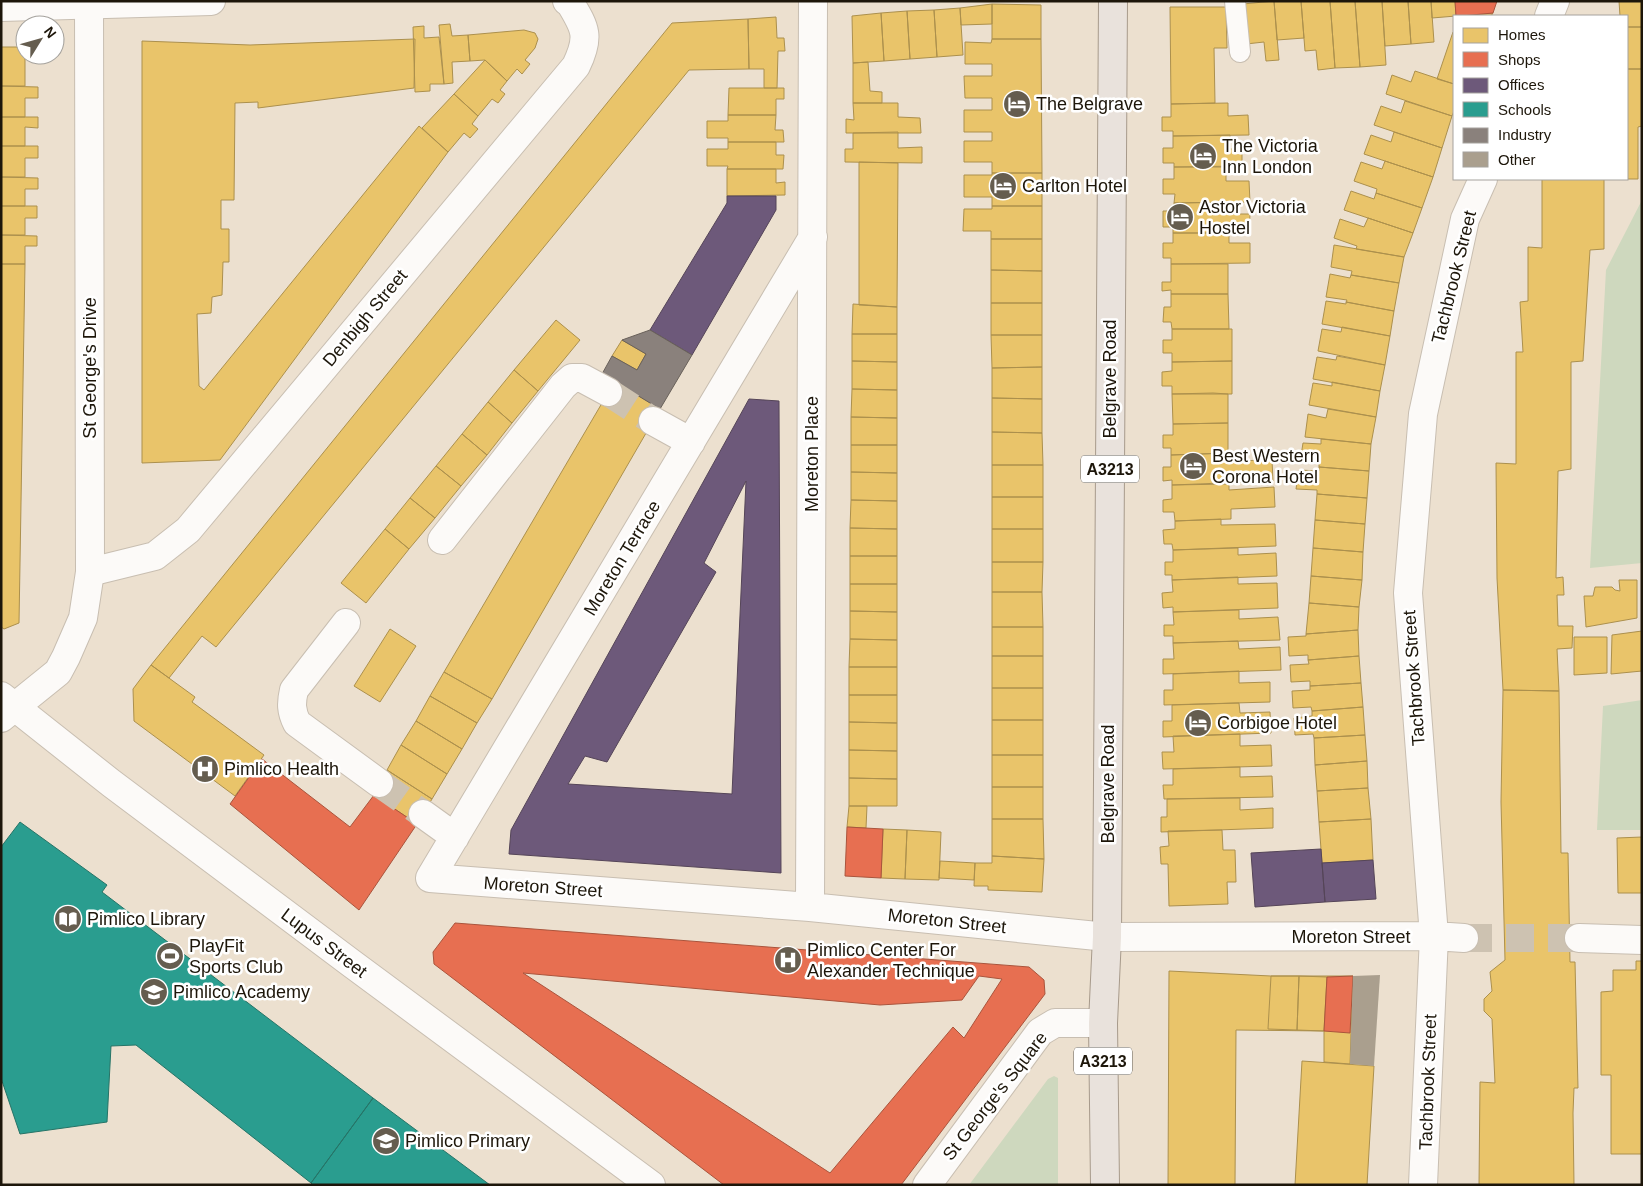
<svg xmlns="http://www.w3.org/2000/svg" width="1643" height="1186" viewBox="0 0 1643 1186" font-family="Helvetica,sans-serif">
<rect width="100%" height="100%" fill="#ece0cf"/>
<path fill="#ced8be" d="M1642,200v363l-52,5 16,-298z
M1642,700v130h-45l6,-124z
M1054,1076l4,2v107h-89l79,-106z"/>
<path fill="#e9c46a" stroke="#ac904d" d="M1274,1l5,59 -13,1 -2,-19 -18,2 -3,-40z
M1274,1h27l3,37 -27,2z
M1301,1h29l5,67 -17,2 -2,-20 -11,1z
M1330,1h25l5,66 -25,1z
M1355,1h27l4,64 -26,2z
M1382,1h26l3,43 -26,2z
M1408,1h23l3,41 -23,2z
M1431,1h24l1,15 -24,2z
M1619,1h23v26h-15v-11h-7z
M992,4l49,1v34h-49z
M992,4v20l-31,1 -1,-17z
M1170,7h56l1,41h-13l1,55 -44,1z
M960,8l3,47 -26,2 -3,-47z
M934,10l3,47 -27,2 -3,-48z
M907,11l3,48 -26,2 -3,-48z
M881,13l3,48 -31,2 -1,-47z
M1493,13l-2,3h-30z
M776,17l1,21h7l1,13h-7l-1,37h-13v-19h-15l-1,-50z
M748,19l1,50 -60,1 -473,577 -14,-11 -33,42 -18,-13 521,-642z
M450,24l2,12 16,-1 2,26 -18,1 1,21 -9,1 -5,-59z
M424,26v12l15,-1 5,47h-14v7l-15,1 -2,-65z
M1627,27h15v42h-15z
M524,30l11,3 3,6 -3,9 -10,12 5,4 -8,10 -5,-5 -10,12 -22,-21 -15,1 -2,-26z
M1453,32h1v52l-17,-5z
M415,39l-1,49 -156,20v-6l-23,1 -1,97h-13v29h8v33h-6l-1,33 -10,2 -1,16 -14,1 2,72 5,4 215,-264 29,26 -228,308 -78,3v-422l108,4z
M992,39h49l1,134h-50v-11h-28v-21h28v-9h-28v-22h28v-12h-27l-1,-22h28v-12h-27v-22l26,1z
M1,47h24v8h13v1h-13v30h-24z
M485,60l22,21 -7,9 5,4 -7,9 -6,-4 -14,17 -24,-22z
M868,62l2,29 12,1v11h-29v-40z
M1627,69h15v57l-4,1v52h-34v70l-14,1 -7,111 -12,1v107l-13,2 -2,107 7,-1 1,18h-7l1,31h15l-1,22 -15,1 2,42 -56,-1 -6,-112 -1,-115 20,1v-112h7l-3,-50 8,-1v-54l14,1v-69h85z
M1415,71l39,13v27l-2,5 -66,-22 6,-19 19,7z
M1,86l37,1v11h-13v19h-24z
M729,88h55v11h-8v16h-48z
M454,94l24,22 -6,8 6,5 -8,9 -6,-5 -16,19 -26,-24z
M1405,101l47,15 -10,32 -68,-23 7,-19 20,7z
M853,103h45v14l22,1 1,15h-75v-14l8,1z
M1228,103v13l20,-1 1,20 -76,1v-5h-11v-14h9v-13z
M728,115h48l-1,15h8l1,12h-56v-4h-21v-17h21z
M1,117h37v11l-13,-1v19h-24z
M898,132v16l24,-1v16l-77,-1v-13h8v-16z
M1394,132l48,16 -9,29 -69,-23 7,-19 20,7z
M1230,135v14h12v17l-68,1v-4h-11v-15h10v-12z
M728,142h48v13h8l-1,14h-56l1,-3h-21v-17h21z
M1,146h37v12h-13v19h-24z
M1385,161l48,16 -11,31 -46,-15 1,-4 -23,-8 7,-19 21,7z
M859,162l39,1 -1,144 -38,-2z
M1174,167h52v14h23l1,21 -76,1 1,-9h-12v-15h11z
M727,169h49v14l9,-1v13l-58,1z
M992,173h50v33h-50v-9h-28v-22h28z
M1,177l37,1v11h-13v17h-24z
M1351,191l23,8 2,-6 46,15 -9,25 -69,-23z
M1228,202v12h22l-1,19h-76v-6h-10v-16h11v-8z
M1,206h36v12h-12v17h-24z
M992,206h50v33h-51v-8h-28l1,-22h28z
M1368,218l45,15 -9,24 -48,-8 1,-3 -23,-8 6,-19 24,8z
M1173,233h56v10h21v20l-79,1v-6h-8v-15h10z
M1,235l36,1v10h-12v18h-24z
M991,239h51v32l-51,-1z
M1334,245l70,12 -5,26 -48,-8 1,-4 -21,-4z
M1,264h24l-6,359 -15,6 -3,-2z
M1171,264h57v30h-57v-4l-9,1v-9h9z
M991,270l51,1v32h-51z
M1330,274l20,4 1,-3 48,8 -5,28 -48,-9 1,-2 -21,-3z
M1171,294h57l1,35h-57l-1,-7h-8l1,-15h7z
M1326,301l20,3v-2l48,9 -4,25 -68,-12z
M991,303h51v32h-51z
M853,304l44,3v27h-45z
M556,320l24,20 -42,51 -24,-21z
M1342,327l48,9 -5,29 -67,-14 4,-22 19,3z
M1172,329h60v32l-60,1v-9h-9v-13h9z
M852,334h45v28l-45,-1z
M991,335h51v32l-50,1z
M622,340l24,14 -9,16 -25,-14z
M1337,356l48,9 -5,26 -67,-12 4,-22 19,3z
M852,361l45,1v28l-45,-1z
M1232,361v33h-60v-8h-10v-14l10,-1v-9z
M1042,367v32l-50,-1v-30z
M514,370l24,21 -26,32 -24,-21z
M615,381l45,28 -168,290 -48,-27z
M1332,382l48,9 -4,26 -67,-12 4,-22 19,3z
M852,389l45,1v28l-46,-1z
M1213,393l15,1v29l-55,1 -1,-30z
M992,398l50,1v34l-50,-1z
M488,402l24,21 -25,32 -25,-21z
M1328,409l48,8 -5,27 -66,-7 3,-23 18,4z
M851,417l46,1v27h-46z
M1228,423v30l-57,2v-7h-8v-13h10v-11z
M992,432l50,1 1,32h-51z
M462,434l25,21 -26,31 -25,-20z
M1321,439l50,5 -2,27 -50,-4v-4l-19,-1 3,-19 18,1z
M851,445h46v28l-46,-1z
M1228,453v8l44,-1 1,21 -101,4v-5l-9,1v-14h8v-12z
M992,465h51v32h-51z
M436,466l25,20 -26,32 -25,-20z
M1319,467l50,4 -2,27 -50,-4v-4l-21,-1 3,-19 20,1z
M851,472l46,1v28l-46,-1z
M1229,484v6l45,-3 1,20 -44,2v10l-56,2 -1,-9h-11v-12l9,-1v-14z
M1317,494l50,4 -2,26 -50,-4z
M992,497h51v32h-51z
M410,498l25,20 -26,31 -24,-20z
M851,500l46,1v28l-47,-1z
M1221,519v6l54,-1 1,22 -103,4 -1,-6h-8l-1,-14 12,-1v-8z
M1315,520l50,4 -2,28 -50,-4z
M850,528l47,1v27h-47z
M385,529l24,20 -43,54 -25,-20z
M992,529h51v33h-51z
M1238,548v7l38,-2 1,23 -105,4v-5h-7v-13h8v-12z
M1313,548l50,4 -1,28 -51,-4z
M850,556h47v28h-47z
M992,562h51l-1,30h-50z
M1311,576l51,4 -3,27 -50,-4z
M1238,577v7l39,-1 1,25 -105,4v-5l-10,1 -1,-15 11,-1 -1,-12z
M1619,580h18v38l-51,9 -2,-31h9l2,-9h17l3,3 5,1z
M850,584h47v28l-47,-1z
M992,592h50l1,35h-51z
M1309,603l50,4 -1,23 -52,4z
M1239,610v9l39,-2 2,23 -107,3v-7h-9v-11h10l-1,-13z
M850,611l47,1v28l-47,-1z
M992,627h51v29h-51z
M390,629l26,17 -36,56 -26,-16z
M1358,630l1,26 -51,4v-5l-19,1 -1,-19 18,-1v-2z
M1642,631v40l-31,3 1,-39z
M1574,637h33v36l-33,2z
M850,639l47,1v27h-48z
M1238,641l1,8 41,-2 1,23 -118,4v-15h11l-1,-16z
M992,656h51v32h-51z
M1359,656l2,27 -51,3v-5l-19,1 -1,-17 19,-1 -1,-4z
M151,665l44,32 -3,5 72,53 -29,41 -101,-75 -1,-32z
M849,667h48v28h-48z
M1239,671v12l31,-1v20l-106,3v-15h9v-16z
M444,672l48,27 -15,24 -47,-27z
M1361,683l2,24 -51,4 -1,-4 -18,1 -1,-17 18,-1v-4z
M992,688h51v32h-51z
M1503,690l56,1 2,162h7l2,109h5l3,126h-4l-1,25 1,72h-95l1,-103 15,1 -3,-64 -8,-8v-12l8,-8 -2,-19 15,-12 -4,-158z
M849,695h48v28l-48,-1z
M430,696l47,27 -15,26 -46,-28z
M1239,703l1,10 30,-1 1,21 -108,4v-16h9v-16z
M1363,707l2,28 -51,3 -1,-4 -18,1 -1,-17 18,-2v-5z
M992,720h51v35h-51z
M416,721l46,28 -15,25 -46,-29z
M849,722l48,1v28l-48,-1z
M1240,734v12l31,-1 1,21 -109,3 -1,-17h12l-1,-16z
M1365,735l2,26 -52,4 -1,-27z
M401,745l46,29 -15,25 -45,-29z
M849,750l48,1v28l-48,-1z
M992,755h51v32h-51z
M1367,761l1,27 -51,3 -2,-26z
M1240,767v10l32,-1 1,21 -109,2 -1,-14h10v-16z
M387,770l45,29 -15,25 -43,-29z
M849,778l48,1v27h-48z
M992,787h51v32h-51z
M1368,788l3,31 -52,3 -2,-31z
M1240,798v12l33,-2v20l-112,4v-15h6v-18z
M849,806h18l-1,22 -19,-1z
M992,819h51l1,40 -52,-3z
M1371,819l2,41 -51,3 -3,-41z
M883,829l24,1 -2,49 -24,-1z
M907,830l34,2 -2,48 -34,-1z
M1222,830l1,20h12l1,32h-9l1,22 -59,2 -1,-42h-7l-1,-17 9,-1 -1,-15z
M1642,837v56h-24l-1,-55z
M992,856l52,3 -2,33 -54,-2v-4h-14l1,-23h17z
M940,861l35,2 -1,17 -35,-2z
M1636,961h6v193h-31v-79h-10v-83l12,-1v-21h23z
M1169,971l102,5h82l-3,88 -26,-2v-31l-88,-1 -1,155h-67z
M1271,976h28l-2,54 -29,-1z
M1299,976l28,1 -3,54 -27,-1z
M1302,1061l72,5 -7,119h-72z"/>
<path fill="#e76f51" stroke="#aa543c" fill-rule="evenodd" d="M1455,1h42l-4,12 -32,3h-5z
M262,759l88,68 24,-32 43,29 -58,86 -129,-106z
M847,827l36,2 -2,49 -36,-2z
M455,923l574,44 15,13 1,14 -144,191h-177l-290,-221 -1,-12zM523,973l357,32 82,-5 17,-24 23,3 -38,59 -11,-11 -123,146z
M1353,976l-3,57 -26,-2 3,-54z"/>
<path fill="#6d597a" stroke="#554558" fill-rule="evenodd" d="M727,196h49v14l-84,145 -42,-25 77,-127z
M749,399l30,2 2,472 -272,-19 2,-24zM746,481l-14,313 -164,-10 17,-28 22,6 109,-190 -12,-9z
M1321,849l4,53 -70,5 -4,-54z
M1373,860l3,39 -51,3 -3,-39z"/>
<path fill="#2a9d8f" stroke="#267467" d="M20,822l87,63 -5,7 271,206 -62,85 -175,-138 -25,1 -4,76 -87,12 -19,-56v-231z
M373,1098l117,87h-177l-2,-2z"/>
<path fill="#8a817c" stroke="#69615a" d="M650,330l42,25 -32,54 -58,-35 10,-18 25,14 9,-16 -24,-14z"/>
<path fill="#aa9f8e" d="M1380,975l-6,91 -24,-2 3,-88z"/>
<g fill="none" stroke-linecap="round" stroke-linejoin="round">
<path stroke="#cdc2b1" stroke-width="28" stroke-dasharray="28 14" stroke-linecap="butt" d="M608,392l45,29
M379,783l44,31
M1464,938h115"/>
<g stroke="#c8beb1" stroke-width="22">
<path id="service" d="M1235,1l5,51"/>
</g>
<g stroke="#c8beb1" stroke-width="30">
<path id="minor" d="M1,7l210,-6
M1549,16l6,-15
M813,237l-383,641 380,29 297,30 327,-1 30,2
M653,421l38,21
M442,540l121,-154 9,-8h10l26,14
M90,572l65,-16 33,-26 388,-464c14,-29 10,-37 -6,-63l-3,-2
M346,623l-52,67c-3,13 -3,21 3,33l82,60
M423,814l32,23
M810,907l3,-906
M1579,938l63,2
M927,1185l113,-153 15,-9h48
M1423,1185l11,-249 -26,-343 15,-179 42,-195 18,-40"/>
</g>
<g stroke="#c8beb1" stroke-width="30">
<path id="tertiary" d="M1,696l110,87 240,180 300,222
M1,718l57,-46 8,-15 17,-39 7,-46 -1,-571"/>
</g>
<g stroke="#a79a8b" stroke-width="30">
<path id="primary" d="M1105,1185l-2,-162 4,-86 6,-936"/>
</g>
<use href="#service" stroke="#fcfaf8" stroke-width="20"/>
<use href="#minor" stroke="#fcfaf8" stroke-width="28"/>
<use href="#tertiary" stroke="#fcfaf8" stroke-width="28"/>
<use href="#primary" stroke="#e9e2dc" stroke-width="28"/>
</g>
<defs>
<g id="hotel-disc" transform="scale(1.4375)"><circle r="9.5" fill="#655d4f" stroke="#fff"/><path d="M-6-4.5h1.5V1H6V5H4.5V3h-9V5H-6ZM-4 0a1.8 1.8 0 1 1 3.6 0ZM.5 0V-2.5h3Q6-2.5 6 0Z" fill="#fff"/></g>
<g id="hospital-disc" transform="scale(1.4375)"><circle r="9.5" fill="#655d4f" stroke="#fff"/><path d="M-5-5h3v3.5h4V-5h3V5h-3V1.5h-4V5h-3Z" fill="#fff"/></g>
<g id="library-disc" transform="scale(1.4375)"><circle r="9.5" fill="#655d4f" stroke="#fff"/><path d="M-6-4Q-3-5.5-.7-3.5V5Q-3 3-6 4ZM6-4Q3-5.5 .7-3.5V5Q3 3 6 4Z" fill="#fff"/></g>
<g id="stadium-disc" transform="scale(1.4375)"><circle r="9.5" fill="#655d4f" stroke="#fff"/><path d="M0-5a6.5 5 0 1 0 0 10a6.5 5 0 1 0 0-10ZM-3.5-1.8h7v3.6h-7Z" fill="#fff"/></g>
<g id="school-disc" transform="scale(1.4375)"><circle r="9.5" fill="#655d4f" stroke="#fff"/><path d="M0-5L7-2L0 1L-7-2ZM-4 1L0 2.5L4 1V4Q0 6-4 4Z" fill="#fff"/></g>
</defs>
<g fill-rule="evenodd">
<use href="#hotel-disc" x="1017" y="104"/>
<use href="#hotel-disc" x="1203" y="156"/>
<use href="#hotel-disc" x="1003" y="186"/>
<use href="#hotel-disc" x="1180" y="217"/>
<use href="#hotel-disc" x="1193" y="466"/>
<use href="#hotel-disc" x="1198" y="723"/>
<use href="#hospital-disc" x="205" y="769"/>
<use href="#library-disc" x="68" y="919"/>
<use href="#stadium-disc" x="170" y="956"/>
<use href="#hospital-disc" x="788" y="960"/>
<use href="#school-disc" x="154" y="992"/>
<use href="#school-disc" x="386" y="1141"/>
</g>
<g text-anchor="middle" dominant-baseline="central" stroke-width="5" stroke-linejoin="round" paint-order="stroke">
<g fill="#fff" stroke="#615c54" stroke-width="1">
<rect x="1081" y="455.5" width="58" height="27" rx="4"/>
<rect x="1074" y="1047.5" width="58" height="27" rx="4"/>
</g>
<g font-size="16" font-weight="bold" fill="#1d160a">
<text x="1110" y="469">A3213</text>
<text x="1103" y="1061">A3213</text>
</g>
<g font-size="18" fill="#1d160a" stroke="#fff" text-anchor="start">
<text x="1036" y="104">The Belgrave</text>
<text x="1222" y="146">The Victoria<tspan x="1222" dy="21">Inn London</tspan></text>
<text x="1022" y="186">Carlton Hotel</text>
<text x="1199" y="207">Astor Victoria<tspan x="1199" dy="21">Hostel</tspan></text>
<text x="1212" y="456">Best Western<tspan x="1212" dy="21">Corona Hotel</tspan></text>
<text x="1217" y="723">Corbigoe Hotel</text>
<text x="224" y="769">Pimlico Health</text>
<text x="87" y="919">Pimlico Library</text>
<text x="189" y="946">PlayFit<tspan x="189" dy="21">Sports Club</tspan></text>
<text x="807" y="950">Pimlico Center For<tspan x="807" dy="21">Alexander Technique</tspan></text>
<text x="173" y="992">Pimlico Academy</text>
<text x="405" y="1141">Pimlico Primary</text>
</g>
<g font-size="18" fill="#1d160a" stroke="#fff">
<text transform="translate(1454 277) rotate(-76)">Tachbrook Street</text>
<text transform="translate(365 318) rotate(-50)">Denbigh Street</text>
<text transform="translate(90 368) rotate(-90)">St George's Drive</text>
<text transform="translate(1110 379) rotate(-90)">Belgrave Road</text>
<text transform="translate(812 454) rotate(-90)">Moreton Place</text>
<text transform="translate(622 558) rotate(-59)">Moreton Terrace</text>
<text transform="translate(1414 678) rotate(-94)">Tachbrook Street</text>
<text transform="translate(1108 784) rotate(-90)">Belgrave Road</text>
<text transform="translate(543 887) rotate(4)">Moreton Street</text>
<text transform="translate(947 921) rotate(6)">Moreton Street</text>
<text x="1351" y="937">Moreton Street</text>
<text transform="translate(324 943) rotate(37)">Lupus Street</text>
<text transform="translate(1428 1082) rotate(-88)">Tachbrook Street</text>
<text transform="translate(995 1096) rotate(-52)">St George's Square</text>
</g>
</g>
<rect width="1643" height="1186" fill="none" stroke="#1d160a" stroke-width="5"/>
<rect x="1453" y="15" width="175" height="165" fill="#ffffff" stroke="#a5a29d"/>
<rect x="1463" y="28" width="25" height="15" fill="#e9c46a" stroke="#a5a29d"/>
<text x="1498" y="40" font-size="15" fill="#1d160a">Homes</text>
<rect x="1463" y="52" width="25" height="15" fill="#e76f51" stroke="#a5a29d"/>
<text x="1498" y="65" font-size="15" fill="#1d160a">Shops</text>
<rect x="1463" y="78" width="25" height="15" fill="#6d597a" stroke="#a5a29d"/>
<text x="1498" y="90" font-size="15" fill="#1d160a">Offices</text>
<rect x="1463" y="102" width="25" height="15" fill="#2a9d8f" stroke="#a5a29d"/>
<text x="1498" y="115" font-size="15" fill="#1d160a">Schools</text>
<rect x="1463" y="128" width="25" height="15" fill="#8a817c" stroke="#a5a29d"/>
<text x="1498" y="140" font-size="15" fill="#1d160a">Industry</text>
<rect x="1463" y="152" width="25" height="15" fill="#aa9f8e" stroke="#a5a29d"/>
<text x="1498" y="165" font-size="15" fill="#1d160a">Other</text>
<g transform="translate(40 40) rotate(53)"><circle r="24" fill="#ffffff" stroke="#a5a29d"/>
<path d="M0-4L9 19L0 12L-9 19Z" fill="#655d4f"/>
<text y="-8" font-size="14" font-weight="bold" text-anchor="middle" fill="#1d160a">N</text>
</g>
</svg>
